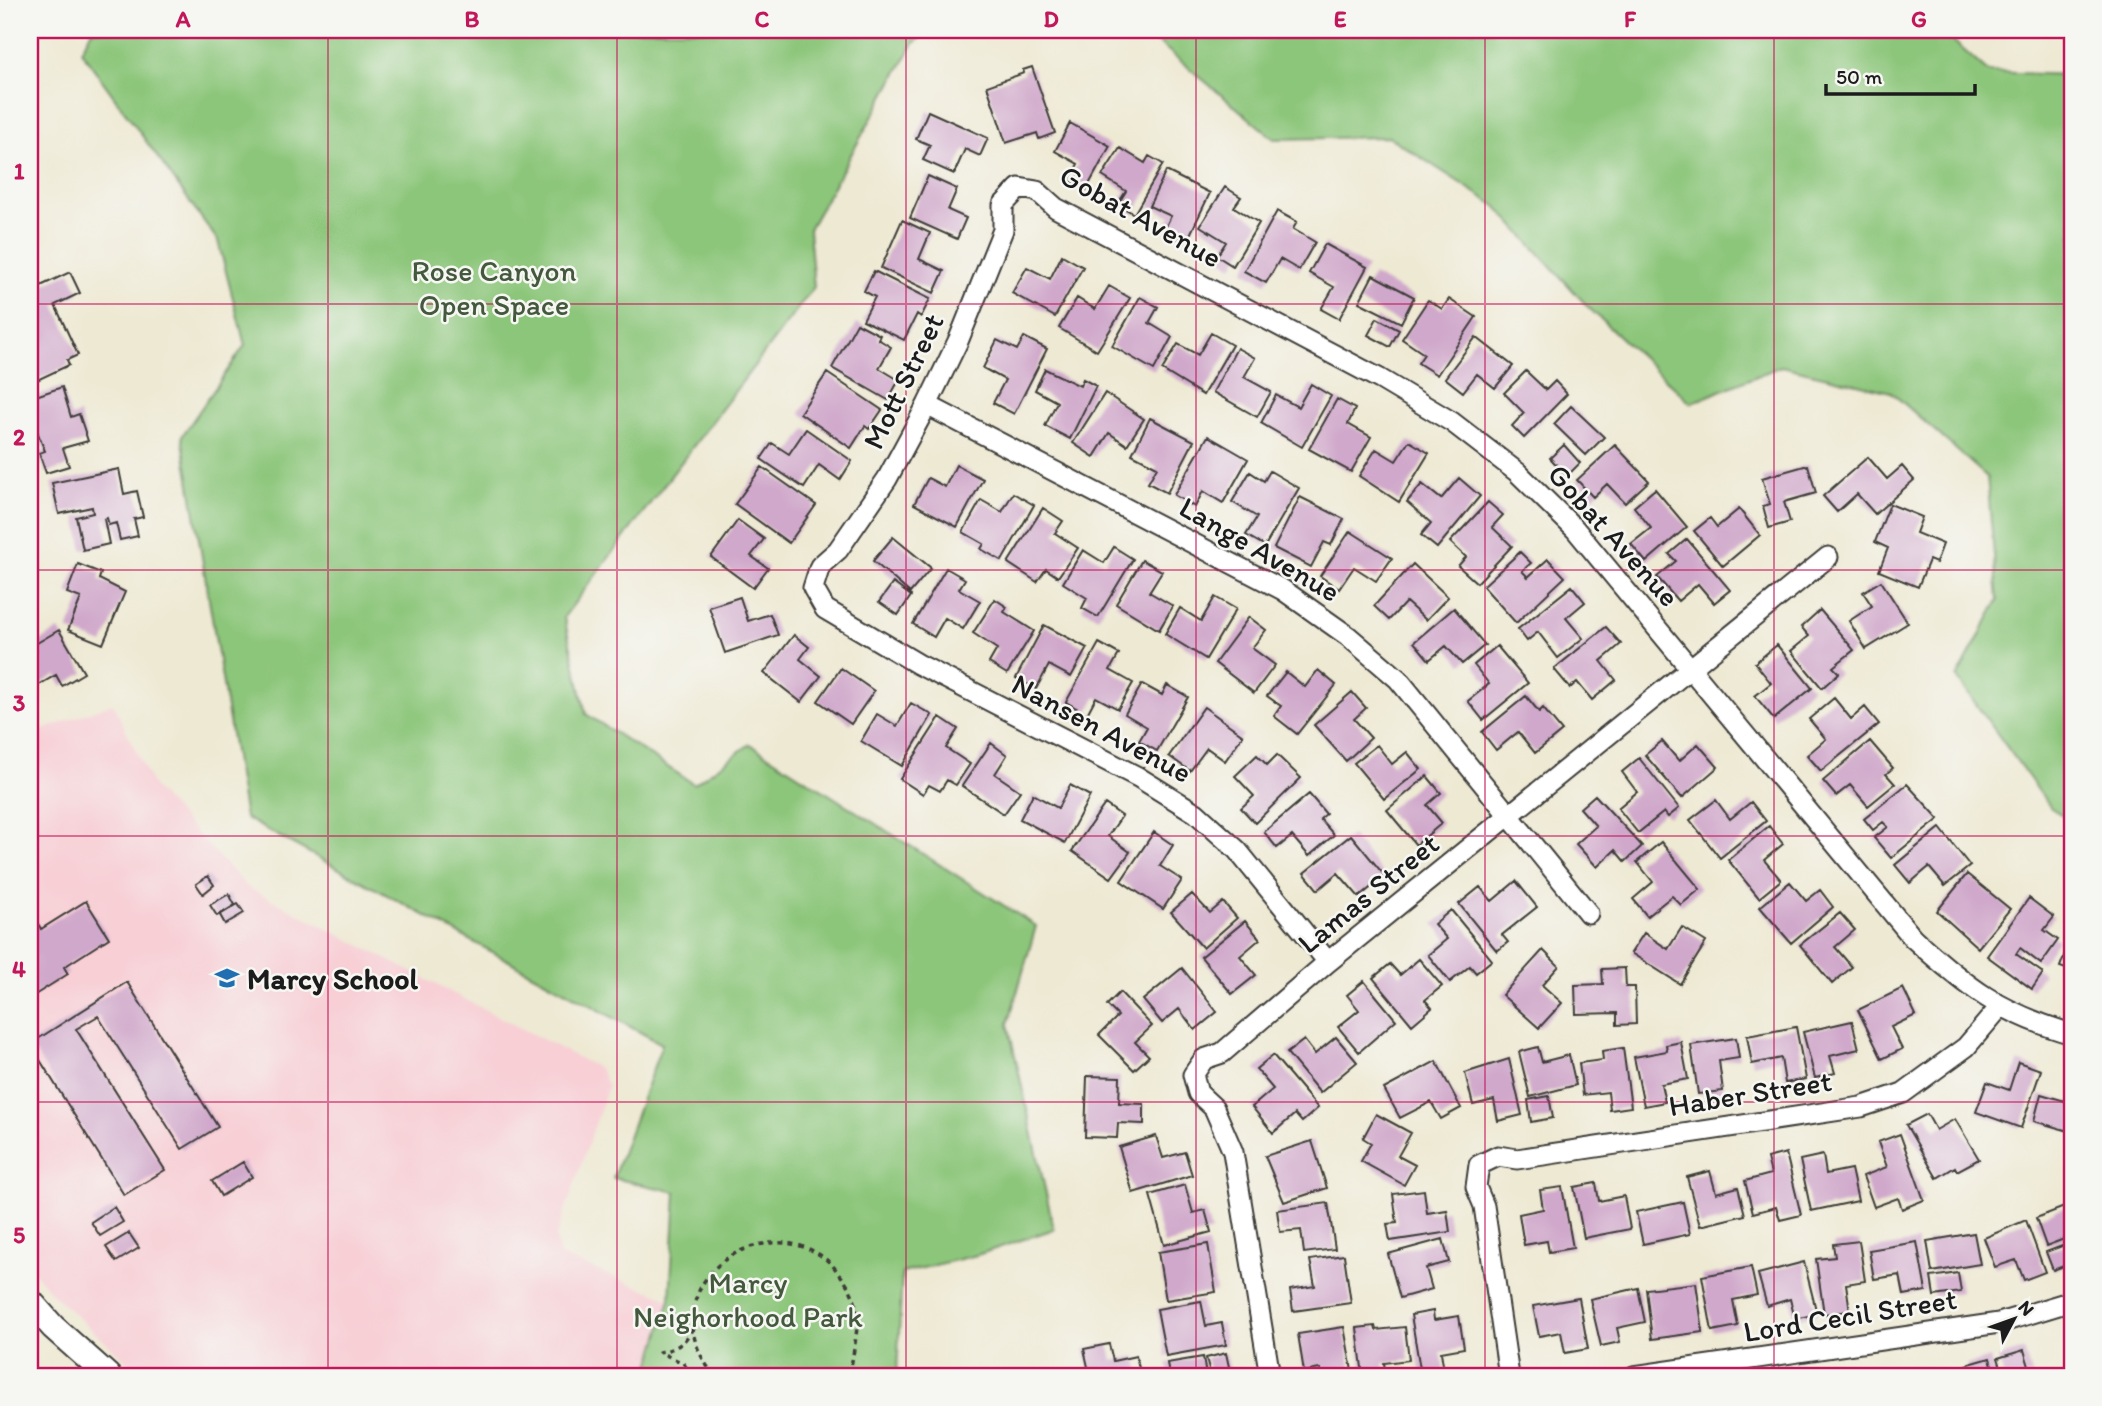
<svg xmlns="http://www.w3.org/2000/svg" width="2102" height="1406" viewBox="0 0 2102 1406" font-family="Itim,sans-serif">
<rect width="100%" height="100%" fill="#f6f6f2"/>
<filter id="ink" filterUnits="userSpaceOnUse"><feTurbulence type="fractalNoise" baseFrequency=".0143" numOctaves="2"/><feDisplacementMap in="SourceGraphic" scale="14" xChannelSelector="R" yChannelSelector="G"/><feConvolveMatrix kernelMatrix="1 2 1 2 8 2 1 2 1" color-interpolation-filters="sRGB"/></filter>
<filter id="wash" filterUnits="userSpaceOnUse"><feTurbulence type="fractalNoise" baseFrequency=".00686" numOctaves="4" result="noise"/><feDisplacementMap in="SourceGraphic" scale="28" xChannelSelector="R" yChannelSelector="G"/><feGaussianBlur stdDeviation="1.57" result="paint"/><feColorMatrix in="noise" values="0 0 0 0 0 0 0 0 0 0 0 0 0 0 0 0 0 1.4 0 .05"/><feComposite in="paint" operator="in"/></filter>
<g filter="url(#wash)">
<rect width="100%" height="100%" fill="#eee9d3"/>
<path fill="#f7cfd5" d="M113,703l41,85 93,99 353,182 8,18 -52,150 4,19 110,43 -23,77h-504l-94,-85 -19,-24v-532z"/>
<path fill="#8cc67a" stroke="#54714b" stroke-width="2" d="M92,30h838l-16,13 -105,186 5,58 -250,330 22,97 108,70 56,-40 286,182 -28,98 46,205 -77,26 -75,18 -5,103h-250l23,-77 6,-107 -63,-14 49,-134 -417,-226 -63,-382 63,-91 -27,-104 -137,-190z
M1135,30h806l47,42 84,3v746l-21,-13 -94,-130 41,-77 -11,-124 -96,-85 -110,-26 -90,37 -102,-95 -93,-102 -107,-69 -115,2 -116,-97z"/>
<g id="blocks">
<path fill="#d0a8cb" d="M1032,67l23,66 -16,6 -2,-6 -31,10 -19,-57 37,-13 -1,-3z
M928,111l60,27 -8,18 -15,-7 -11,25 -31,-14 7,-15 -14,-6z
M1070,123l40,23 -24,44 -17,-10 9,-16 -23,-13z
M1120,148l25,15 4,-7 14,8 -29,50 -16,-10 8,-13 -24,-15z
M1166,171l44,22 -23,48 -23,-11 7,-14 -22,-10z
M928,176l29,13 -9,21 18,8 -9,21 -47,-21z
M1225,187l16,10 -7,10 25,16 -26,43 -16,-10 9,-14 -26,-16z
M1277,211l20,11 -4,7 22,13 -16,28 -19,-11 -14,24 -22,-12z
M902,220l28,13 -11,26 25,12 -10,22 -53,-25z
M1325,244l42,23 -28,52 -18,-10 13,-22 -25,-14z
M1062,255l21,12 -28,50 -43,-24 15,-26 23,12z
M874,271l56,28 -9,18 -4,-3 -13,26 -41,-20 12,-23 -11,-6z
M70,272l10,21 -25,12 23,50 -11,5 2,5 -36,17 -3,-6v-85z
M1373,275l41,22 -13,26 -42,-21z
M1109,286l21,12 -33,53 -38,-23 18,-30 18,11z
M1140,297l18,10 -9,16 23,14 -18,33 -42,-24z
M1449,299l27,18 -39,58 -19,-12 6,-9 -22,-15 26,-39 14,9z
M1377,318l22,12 -9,17 -22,-12z
M857,323l23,12 -2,4 13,8 -12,21 20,12 -11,20 -56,-32z
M1211,333l21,12 -29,50 -41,-25 16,-26 20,11z
M1024,337l23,12 -33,65 -21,-11 12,-23 -22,-12 14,-28 20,10z
M1476,337l37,29 -18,22 -18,-14 -14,18 -18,-14z
M1237,348l18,10 -11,19 27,15 -14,25 -44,-25z
M1045,369l35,17 3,-7 13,7 -26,53 -25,-13 12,-24 -22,-12z
M1526,371l20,19 9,-9 12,13 -43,44 -12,-12 12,-13 -20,-20z
M827,373l55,37 -13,19 -4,-3 -14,22 -51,-35z
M1311,384l20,12 -29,51 -41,-24 15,-28 22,12z
M62,387l9,30 8,-3 9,27 -25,7 6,18 -23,7 -7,-20 6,-2 -15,-37v-16z
M1105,393l39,26 -17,26 -18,-12 -15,24 -21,-14z
M1337,399l18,10 -7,15 23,13 -20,35 -42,-23z
M1571,406l33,31 -18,18 -32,-31z
M1150,418l44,23 -27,52 -19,-10 9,-16 -25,-13z
M806,429l46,32 -12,19 -21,-15 -15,23 -43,-29 11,-16 17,11z
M1208,436l40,23 -25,44 -20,-12 -8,16 -21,-12z
M1409,441l20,12 -30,49 -40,-26 17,-27 20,12z
M1564,445l16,18 -13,13 -17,-18z
M1615,445l34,36 -24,22 -18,-19 -14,13 -16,-17z
M1868,457l19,22 15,-13 12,14 -39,34 -18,-20 -20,18 -14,-16z
M956,465l27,14 -26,48 -43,-23 14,-26 17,9z
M1808,465l8,28 -32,9 6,20 -21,6 -6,-22 7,-2 -8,-26z
M762,467l54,38 -27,38 -54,-39z
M119,469l5,25 13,-3 6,26 -9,2 4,17 -18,4 -4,-17 -7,2 -2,-7 -3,1 5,25 -26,6 -7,-33 17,-4 -1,-6 -33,7 -7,-31z
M1270,471l29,17 -34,58 -19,-11 11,-18 -25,-15 18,-30 14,9z
M1459,478l21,18 -43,52 -16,-13 10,-12 -24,-21 15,-18 19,15z
M1655,489l32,38 -41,35 -15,-18 20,-16 -17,-21z
M1013,493l21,12 -32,56 -21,-12 3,-5 -21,-12 18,-32 21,12z
M1300,497l44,22 -13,26 -7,-3 -13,25 -37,-19z
M1488,502l15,13 -11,12 20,19 -35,37 -19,-17 8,-9 -16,-15z
M1890,504l32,13 -6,16 27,11 -7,19 -7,-3 -11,27 -39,-16 9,-23 -13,-6z
M1043,508l20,13 -8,12 23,15 -20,29 -12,-8 -9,13 -29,-19z
M1739,509l21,26 -37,31 -29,-35 16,-13 7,9z
M738,520l26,19 -13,17 17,12 -15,20 -42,-31z
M1350,531l42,27 -16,23 -22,-14 -15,22 -19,-13z
M893,537l38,31 -21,25 -37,-32z
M1687,539l43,51 -16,13 -16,-19 -20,17 -21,-24 19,-16 -7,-7z
M1114,547l19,12 -35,58 -16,-9 5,-10 -24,-15 20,-33 21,13z
M1520,552l11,11 -9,8 6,6 20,-18 17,18 -49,46 -33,-37z
M1142,560l20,11 -13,21 24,14 -14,24 -43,-26z
M78,564l23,9 -2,6 26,13 -22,52 -35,-14 13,-32 -14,-5z
M1413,564l35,33 -22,23 -20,-18 -17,18 -15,-14z
M946,568l19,11 -6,10 21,12 -17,28 -18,-11 -11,19 -21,-13z
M1881,581l27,42 -42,26 -17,-28 23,-15 -9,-14z
M893,583l18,13 -13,19 -19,-13z
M1572,586l13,16 -19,16 17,20 -25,20 -20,-26 -11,9 -9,-12z
M740,597l8,24 22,-7 8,21 -53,18 -16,-46z
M1215,597l21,12 -30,50 -41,-25 15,-26 21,13z
M995,599l12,8 -3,5 30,19 -27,43 -18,-11 8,-14 -24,-16z
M1454,608l31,37 -23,19 -16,-18 -17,14 -15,-18z
M1820,610l34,40 -21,17 6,6 -17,15 -31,-37 18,-15 -8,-9z
M1249,617l17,13 -14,18 23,17 -21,28 -39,-30z
M1044,625l43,23 -16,29 -22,-12 -13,24 -20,-11z
M1606,627l15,17 -20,17 15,19 -24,20 -15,-18 -7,6 -16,-19z
M59,630l25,43 -22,13 -6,-11 -26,15v-36l6,-3 -4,-5z
M794,635l15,12 -9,12 21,17 -20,26 -37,-29z
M1099,643l20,11 -9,16 23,13 -15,26 -22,-12 -9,17 -21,-12z
M1777,645l35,43 -38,31 -19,-23 16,-13 -16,-20z
M1497,646l31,37 -45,37 -15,-19 21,-17 -15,-19z
M841,668l33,23 -23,33 -33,-23z
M1318,670l18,15 -39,49 -23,-18 7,-10 -14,-10 19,-24 19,15z
M1142,684l20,11 5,-10 21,12 -31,54 -18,-10 8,-14 -22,-13z
M1352,692l14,16 -12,11 17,19 -25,23 -32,-36z
M1526,696l13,16 4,-4 19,23 -27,22 -17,-21 -22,18 -14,-18z
M1834,698l17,21 14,-12 14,17 -58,47 -14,-16 19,-16 -17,-20z
M911,703l21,12 -30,51 -41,-25 16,-27 20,12z
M1204,707l39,28 -18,26 -18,-13 -17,23 -21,-15z
M940,717l18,12 -12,19 24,16 -14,21 -9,-5 -7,11 -11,-6 -6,9 -23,-15z
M1662,741l17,20 19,-17 20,23 -36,31 -37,-43z
M1870,741l23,27 -7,6 9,10 -27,22 -18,-21 -14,11 -13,-15z
M991,743l16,12 -12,19 25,17 -16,23 -42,-28z
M1377,745l15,19 15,-12 14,17 -37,30 -30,-36z
M1257,755l10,10 10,-10 24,23 -46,45 -14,-15 13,-12 -19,-20z
M1639,758l40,50 -11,9 -4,-5 -26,21 -20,-25 19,-16 -15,-20z
M1427,776l14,17 -14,12 15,18 -26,22 -29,-35z
M1907,784l32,35 -48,39 -17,-20 14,-11 -5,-5 -10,8 -9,-11z
M1070,785l20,11 -25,47 -45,-24 13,-25 25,14z
M1309,794l17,20 -6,5 14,16 -25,21 -17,-20 -15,12 -13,-16z
M1595,795l47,51 -17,16 -10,-12 -18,17 -21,-23 20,-18 -16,-18z
M1716,800l14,19 21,-17 15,19 -46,37 -30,-38z
M1105,804l17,12 -14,20 22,16 -19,26 -39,-27z
M1769,826l14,18 -19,16 17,20 -22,18 -31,-38z
M1940,828l30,38 -25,20 -16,-19 -19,16 -15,-18z
M1154,832l19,13 -13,21 22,14 -19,29 -42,-28z
M1351,835l34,41 -26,21 -21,-24 -20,17 -14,-17z
M1661,842l39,47 -19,16 -9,-9 -25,20 -14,-17 20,-17 -16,-20z
M1967,874l43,35 -32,39 -41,-37z
M208,876l6,9 -11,9 -7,-10z
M1516,881l21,26 -35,28 6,7 -11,9 -38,-47 21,-17 12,14z
M1790,882l16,19 14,-11 13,17 -42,36 -31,-36z
M229,894l6,11 -18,11 -7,-11z
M1192,894l18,19 13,-11 14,16 -34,30 -32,-36z
M2029,898l25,19 -10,13 14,10 -17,24 -21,-16 -4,6 27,19 -11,16 -45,-33z
M86,901l23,37 -45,29 4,7 -38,24v-71l7,-5 4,7z
M238,904l6,9 -19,11 -5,-9z
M1451,910l41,50 -16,13 -6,-7 -20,16 -22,-27 19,-16 -13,-15z
M1840,913l15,17 -20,17 17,20 -20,17 -32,-39z
M1245,921l15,18 -20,17 16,19 -24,19 -31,-37z
M1682,927l24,15 -26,42 -49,-31 13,-20 24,16z
M2072,935v36l-12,-4z
M1543,950l16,16 -17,19 20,18 -23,25 -37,-33z
M1419,959l23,27 -17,14 7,8 -20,17 -39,-47 17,-14 10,11z
M1182,968l35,44 -22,18 -16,-21 -17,14 -19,-23z
M1625,968l1,19h9l1,37 -19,1v-12l-41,1 -1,-29 28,-1 -1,-15z
M1364,981l32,39 -37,32 -21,-25 21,-17 -12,-15z
M127,982l91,145 -36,22 -84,-133 -22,13 89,141 -41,25 -94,-151z
M1903,988l13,27 -25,12 11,22 -20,10 -24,-49z
M1120,992l32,34 -17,16 14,14 -15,14 -35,-35 19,-19 -11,-11z
M1852,1021l7,28 -29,7 5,17 -20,5 -12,-46z
M1796,1027l10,52 -21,4 -4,-25 -29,6 -5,-28z
M1336,1037l21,25 -37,31 -33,-40 17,-13 11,14z
M1736,1038l3,20 -20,3 4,30 -25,3 -7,-49z
M1681,1042l7,37 -27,5 4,18 -21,4 -10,-49 33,-6 -1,-6z
M1538,1047l4,15 27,-7 7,30 -46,12 -11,-45z
M1623,1048l8,59 -21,3 -2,-18 -25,3 -4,-32 24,-3 -1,-9z
M1273,1055l45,53 -16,14 -7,-8 -22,19 -21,-26 21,-18 -17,-20z
M1509,1059l13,56 -24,6 -4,-21 -21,5 -8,-32z
M1436,1061l25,47 -20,11 -10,-17 -31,16 -16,-29z
M2018,1062l23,8 -20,58 -45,-16 11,-30 22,8z
M1087,1076l33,1 -1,26 25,1v20l-26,-1 -1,15 -32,-1z
M2041,1094l31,9v29l-38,-11z
M1549,1096l4,22 -22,4 -3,-22z
M1376,1114l35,19 -13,23 17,9 -11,20 -43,-24 10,-18 -8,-5z
M1927,1114l9,16 19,-11 24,40 -22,12 -2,-4 -18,11 -31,-53z
M1900,1134l24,66 -22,9 -4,-11 -24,9 -11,-31 24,-9 -9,-25z
M1156,1136l7,22 22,-6 7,23 -59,18 -14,-46z
M1312,1141l15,47 -43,14 -19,-46z
M1786,1153l15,62 -21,5 -4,-13 -23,6 -8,-32 26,-7 -4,-16z
M1823,1155l3,19 25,-5 7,32 -47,10 -11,-51z
M243,1162l9,15 -31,19 -9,-15z
M1710,1171l6,22 22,-6 7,28 -45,11 -13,-49z
M1596,1183l3,18 25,-5 6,33 -46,9 -10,-51z
M1185,1185l8,28 12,-3 6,22 -47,13 -14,-50z
M1562,1187l11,61 -24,4 -2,-11 -23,4 -5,-31 24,-5 -3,-19z
M1424,1190l3,23 20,-3 3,22 -60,9 -3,-17 10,-1 -4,-29z
M1683,1202l7,32 -47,10 -7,-32z
M1328,1203l7,46 -31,4 -3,-23 -21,2 -3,-22z
M2072,1204v32l-26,10 -10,-28z
M114,1207l9,15 -23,14 -9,-14z
M2026,1220l19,52 -21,8 -8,-20 -21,7 -11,-29z
M129,1233l10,15 -23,14 -10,-15z
M1974,1233l6,31 -48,8 -5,-31z
M1443,1239l6,23 -23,6 6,21 -32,9 -12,-44z
M1859,1241l6,40 -19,3 4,27 -26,3 -8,-55 19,-2 -2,-13z
M1917,1242l9,49 -22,4 -4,-20 -26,4 -5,-29z
M2070,1243l2,20 -19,7 -7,-18z
M1208,1244l8,48 -50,8 -8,-48z
M1344,1255l7,48 -58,8 -3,-21 25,-4 -5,-26z
M1804,1262l13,52 -22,5 -5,-20 -23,7 -9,-32z
M1751,1267l6,28 -24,5 5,26 -26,5 -10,-55z
M1958,1273l3,19 -27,4 -3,-19z
M1696,1283l7,49 -51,7 -6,-50z
M1638,1288l7,34 -28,6 3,14 -19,4 -11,-47z
M1579,1298l9,51 -23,4 -4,-21 -22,4 -6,-30z
M1201,1301l5,25 16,-3 4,22 -60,11 -9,-47z
M1433,1311l1,9 25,-4 5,32 -23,4 3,19 -23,4 -10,-60z
M1375,1326l1,4 29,-3 4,33 -25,3 2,13h-23l-6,-48z
M1344,1327l9,49h-31l-2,-7 -16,3 -6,-38z
M1109,1344l4,17 23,-5 5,20h-51l-6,-27z
M2024,1350l8,26h-28l-6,-18z
M1226,1353l5,23h-20l-5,-18z
M1203,1357l3,19h-37l-2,-13z
M1990,1358l5,18h-26l-3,-11z"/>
</g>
</g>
<g filter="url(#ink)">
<use href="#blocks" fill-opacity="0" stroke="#3c3b37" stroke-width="2"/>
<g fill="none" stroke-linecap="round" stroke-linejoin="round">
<g stroke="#3c3b37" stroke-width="23">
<path id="minor" d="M927,405l356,185 65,46 50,43 190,234
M1328,962l-91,-112 -41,-37 -58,-36 -220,-113 -93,-55 -12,-21 7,-22 18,-16 49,-71 40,-74 32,-66 44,-109v-25l16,-17 18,3 19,17 324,171 72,43 65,50 58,57 338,409c55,50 87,75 159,96
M1270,1376l-37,-224 -19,-44 -16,-15 -5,-18 11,-16 18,-6 106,-91 500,-405
M1509,1376l-25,-170 -8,-19 3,-22 19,-9 19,3 344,-52 42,-14 63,-46 34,-40
M1634,1376l365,-53 73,-22"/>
</g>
<g stroke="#3c3b37" stroke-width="28">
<path id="tertiary" d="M30,1301l23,26 55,49"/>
</g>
<path stroke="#3c3b37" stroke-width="3.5" stroke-dasharray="5 5" stroke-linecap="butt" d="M693,1328c-9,16 -16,21 -34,24l24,11 10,13
M714,1376c-10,-14 -20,-30 -21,-48 -7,-73 91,-114 140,-62 10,12 21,26 23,41 4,23 -4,46 -6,69"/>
<use href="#minor" stroke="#fff" stroke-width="19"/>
<use href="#tertiary" stroke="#fff" stroke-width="24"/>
</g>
</g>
<path fill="none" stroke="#c2185b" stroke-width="2" stroke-opacity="0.55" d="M328,30v1346M617,30v1346M906,30v1346M1196,30v1346M1485,30v1346M1774,30v1346M30,304h2042M30,570h2042M30,836h2042M30,1102h2042"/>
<defs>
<g id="school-bare" transform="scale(1.89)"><path d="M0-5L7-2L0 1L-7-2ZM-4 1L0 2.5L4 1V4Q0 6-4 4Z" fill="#1f6fb2" stroke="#f6f6f2" stroke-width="2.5" paint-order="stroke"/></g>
</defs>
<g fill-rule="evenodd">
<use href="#school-bare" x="227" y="978"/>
</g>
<g text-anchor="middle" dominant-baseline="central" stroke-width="5" stroke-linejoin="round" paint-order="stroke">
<g font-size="30" fill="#1c1c1c" stroke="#f6f6f2">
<text transform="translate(1141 216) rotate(29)">Gobat Avenue</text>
<text transform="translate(903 381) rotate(-64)">Mott Street</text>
<text transform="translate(1614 535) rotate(48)">Gobat Avenue</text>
<text transform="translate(1260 549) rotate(30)">Lange Avenue</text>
<text transform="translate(1102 728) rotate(28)">Nansen Avenue</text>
<text transform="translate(1368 893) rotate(-39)">Lamas Street</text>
<text transform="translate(1750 1093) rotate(-9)">Haber Street</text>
<text transform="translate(1850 1315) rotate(-9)">Lord Cecil Street</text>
</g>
<g font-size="30" fill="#43583d" stroke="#f6f6f2">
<text x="494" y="270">Rose Canyon<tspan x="494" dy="34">Open Space</tspan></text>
<text x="748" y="1282">Marcy<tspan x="748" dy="34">Neighorhood Park</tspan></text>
</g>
<g font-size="30" font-weight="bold" fill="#1c1c1c" stroke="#f6f6f2" text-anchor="start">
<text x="247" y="978">Marcy School</text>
</g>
</g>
<rect width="2102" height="1406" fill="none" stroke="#f6f6f2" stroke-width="77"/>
<g transform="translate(2014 1319) rotate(49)" stroke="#f6f6f2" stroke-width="5" paint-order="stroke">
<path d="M0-5L12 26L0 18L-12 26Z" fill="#1c1c1c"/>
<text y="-10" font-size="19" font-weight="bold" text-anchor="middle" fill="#1c1c1c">N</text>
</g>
<path d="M1826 84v10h149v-10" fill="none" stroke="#1c1c1c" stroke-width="3.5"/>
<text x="1836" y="84" font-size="21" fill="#1c1c1c" stroke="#f6f6f2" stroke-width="5" paint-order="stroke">50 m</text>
<rect x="38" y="38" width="2026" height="1330" fill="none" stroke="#c2185b" stroke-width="2.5"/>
<g font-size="23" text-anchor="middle" font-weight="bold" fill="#c2185b">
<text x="183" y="27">A</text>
<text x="472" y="27">B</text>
<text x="762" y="27">C</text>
<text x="1051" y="27">D</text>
<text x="1340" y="27">E</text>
<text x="1630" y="27">F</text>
<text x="1919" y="27">G</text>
<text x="19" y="179">1</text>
<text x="19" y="445">2</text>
<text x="19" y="711">3</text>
<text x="19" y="977">4</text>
<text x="19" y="1243">5</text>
</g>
</svg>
